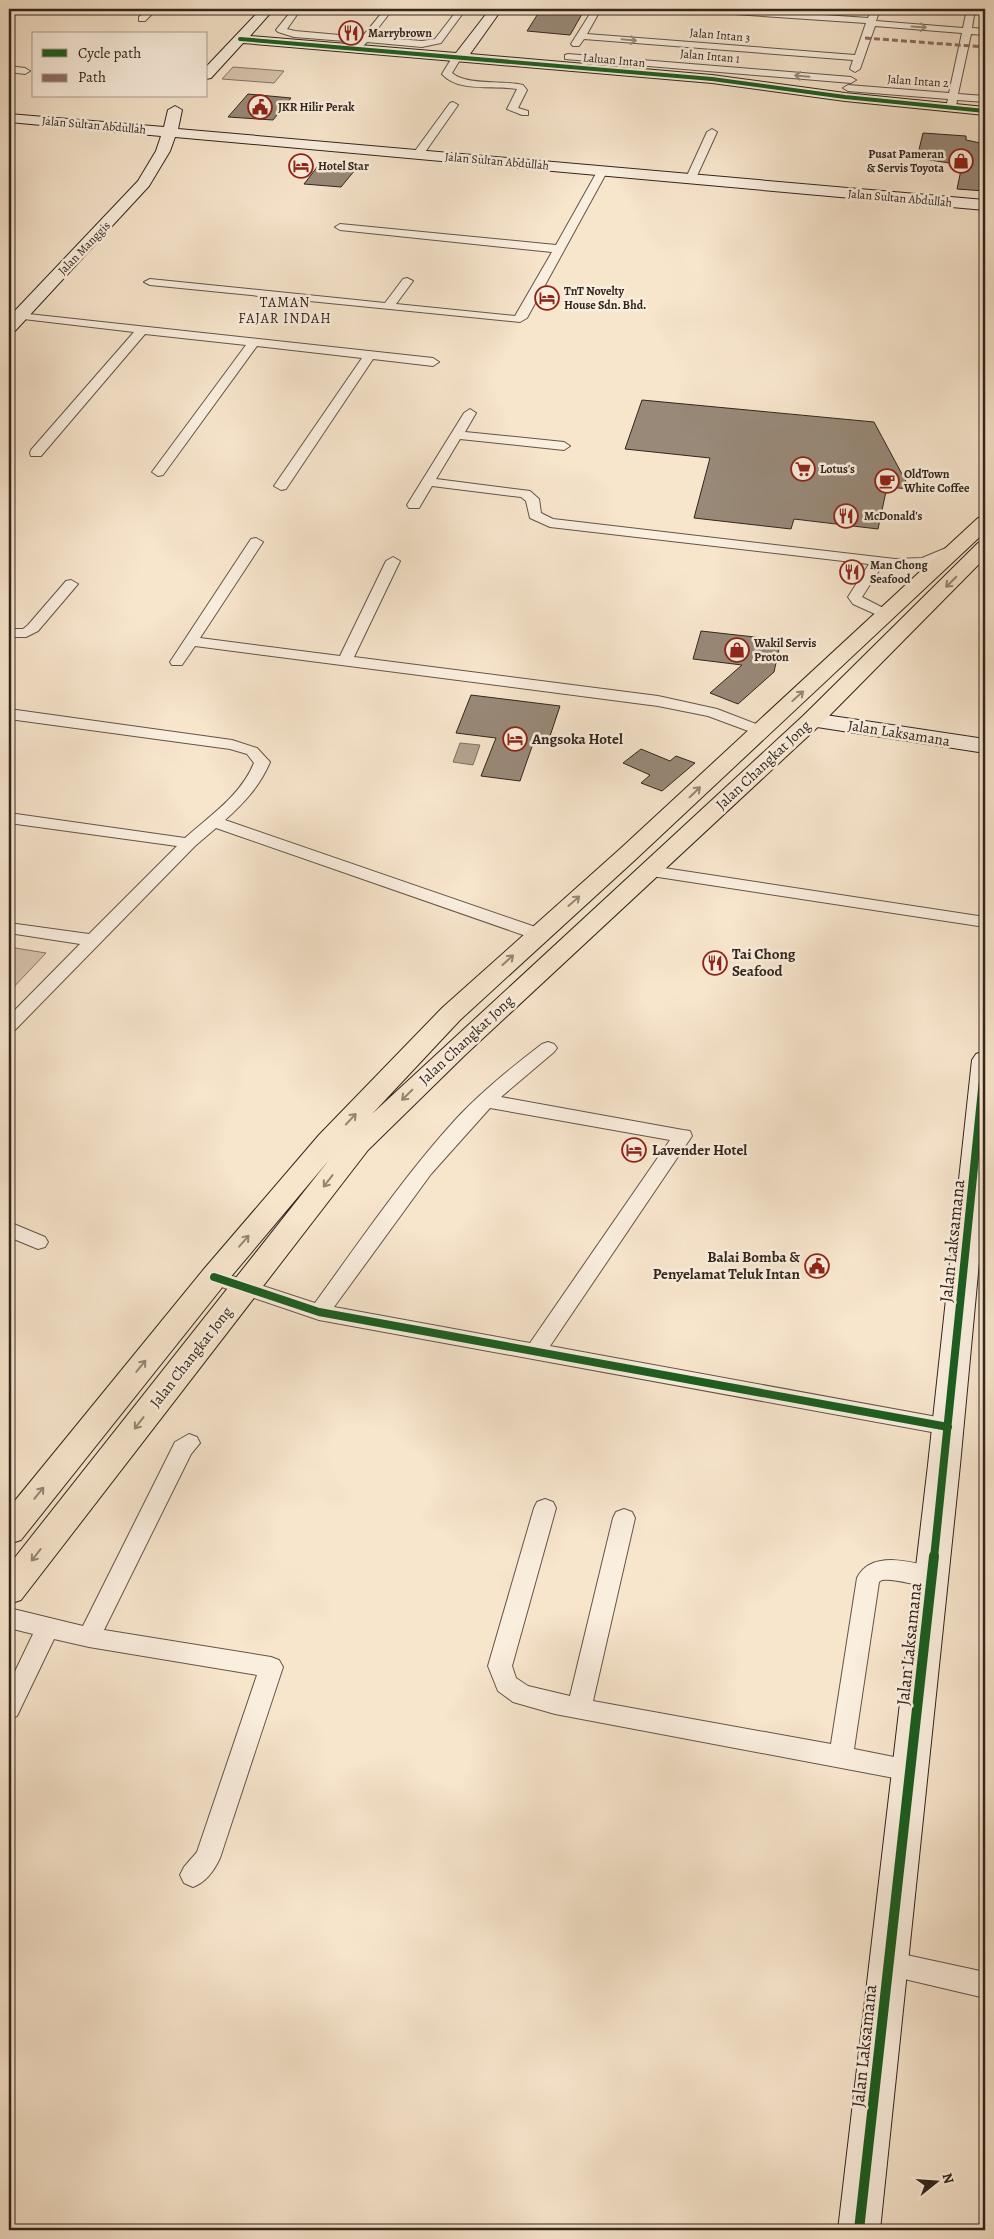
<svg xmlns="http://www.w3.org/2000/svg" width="994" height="2239" viewBox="0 0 994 2239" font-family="Alegreya,serif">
<rect width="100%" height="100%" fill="#f7e5cc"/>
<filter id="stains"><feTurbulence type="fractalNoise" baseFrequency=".004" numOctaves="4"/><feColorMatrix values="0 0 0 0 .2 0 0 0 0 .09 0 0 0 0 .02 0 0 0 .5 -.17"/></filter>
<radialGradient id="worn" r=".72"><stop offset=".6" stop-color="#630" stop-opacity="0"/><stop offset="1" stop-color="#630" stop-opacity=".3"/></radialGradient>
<path fill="#d6c4ae" stroke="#847466" d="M233,67l51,4 -10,12 -52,-4z
M9,947l37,6 -37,39z"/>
<path fill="#b4a490" stroke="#807162" d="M460,743l20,2 -7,20 -20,-3z"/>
<path fill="#988978" stroke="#32251d" d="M541,9h44l-15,26 -43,-4z
M248,94l43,4 -18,22 -45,-3z
M923,133l43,3v4l19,4v47l-28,-2 5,-24 -45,-7z
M318,166l37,4 -14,17 -37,-3z
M642,400l232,22 36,67 -23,-2 -9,42 -84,-10 -3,10 -97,-11 16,-60 -85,-9z
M701,631l80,9 -7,32 -36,32 -28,-11 32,-28 -49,-6z
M471,695l89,11 -11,33 -14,-1 -15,43 -39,-5 15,-38 -40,-5z
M641,749l29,12 6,-5 19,7 -33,28 -21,-8 9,-8 -27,-12z"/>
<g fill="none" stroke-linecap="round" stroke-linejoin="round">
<g stroke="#635549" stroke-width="2">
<path id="street" d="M148,9h9l-12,12h-6v-4z
M293,9h8l-14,20 8,2 67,6 23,-28h8l-22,28 51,4 13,-2 23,-30h8l-25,34 -19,4 -55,-5 -8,8 -5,-3 4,-5 -64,-5 -16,-5 -2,-2z
M593,9h8l-14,25 268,21 11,-32 -162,-11 -4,-3h37l131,9 4,-9h8l-4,12 87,7 4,-19h8l-3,19 13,1v6l-14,-1 -13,60 27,2v6l-28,-2 -1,7 -5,3 -5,-3 2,-8 -100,-8 -5,-3 5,-3 101,8 13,-60 -87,-7 -15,43 -5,3 -5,-3 3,-9 -269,-21 -5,7h-6l-2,-2z
M568,54l283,23 5,3 -5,3 -286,-24v-4z
M456,55l5,3 -9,15c16,13 51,7 71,12l4,5 -9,18 10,3v4h-6l-15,-6 10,-20c-23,-4 -58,4 -75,-15l11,-18z
M9,66l16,2 5,3 -5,3 -16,-2z
M453,102l5,3 -35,50h-8v-4l35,-48z
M712,129l5,3 -21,46 -1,2h-8l-1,-2 21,-46z
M603,167l5,3 -81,148 -7,4 -370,-37 -6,-3 6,-3 235,24 18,-24 4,-1 6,3 -17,23 119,12 37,-64 -212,-22 -5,-3 5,-3 216,21 42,-75z
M19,313l414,45 6,4 -6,4 -60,-7 -87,130 -5,1 -7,-4 88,-128 -105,-12 -94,129 -5,1 -6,-4 94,-127 -101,-11 -104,122h-10l-1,-3 1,-3 103,-118 -119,-14 -2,-2 2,-2z
M470,409l6,4 -11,19 99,10 6,4 -6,4 -104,-11 -24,40 94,12 9,8 2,14 12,6 342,40 27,-1 36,-15 7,4 -2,3 -39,16h-42l-20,31 29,15 2,3 -7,4 -33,-15 -5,-7 21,-33 -319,-37 -20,-9 -4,-17 -5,-4 -89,-11 -13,22h-10l-2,-3 57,-92z
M256,538l7,4 -63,96 140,18 46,-95 7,-4 7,4 -46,96 304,39 59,13 47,18 3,3 -3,3 -5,2 -51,-19 -50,-10 -463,-60 -13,19h-10l-2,-3 81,-123z
M71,580l7,4 -40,47 -12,6h-17v-8h14l5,-4 38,-44z
M9,709l223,31 25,8 13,14c-10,24 -26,41 -45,58l319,110 3,4 -3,4h-12l-316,-110 -21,18 -180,184 -6,2v-16l71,-72 -71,-11v-10l80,11 88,-88 -168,-23v-10l176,25c26,-23 56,-43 69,-75l-7,-9 -17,-5 -221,-30z
M651,866l334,51v10l-340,-52 -2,-4 2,-4z
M548,1042l6,2 3,4 -3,4 -53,45 182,33 7,1 2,5 -142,210 398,73 8,2 3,6 -3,6 -8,2 -629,-115 -112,-38 -3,-5 3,-5 7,-2 101,33c45,-62 89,-127 141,-184 26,-28 56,-52 86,-75zM490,1108l180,32 -140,203 -196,-36 97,-133z
M9,1222l36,15 3,5 -3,5 -7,2 -29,-12z
M189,1434l8,3 3,6 -9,11 -87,176 167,27 8,3 4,7 -63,191c-6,13 -14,24 -27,29l-9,-4 -4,-8 4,-8 13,-15 60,-177 -168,-28 -35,-8 -37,77 -8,3v-35l24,-50 -24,-6v-20l74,18 92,-184z
M545,1499l8,3 3,6 -44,158 4,12 12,8 42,10 43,-178 3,-6 8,-3 8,3 3,6 -42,183 238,43 26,-166c14,-29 58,-16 82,-8l3,7 -3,7c-18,6 -38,-6 -57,-4l-3,2 -25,167 65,13 3,8 -3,8 -9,3 -355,-67 -42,-12 -15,-11 -10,-25 46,-158 3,-6z
M888,1951l97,21v26l-106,-25 -4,-9 4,-9z"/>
</g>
<g stroke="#32251d" stroke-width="2">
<path id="secondary" d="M261,9h13l-24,27 206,17 34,-44h12l-32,45 242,21 133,18 140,14v8l-140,-14 -133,-18 -469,-40 -32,35 -5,1v-12z
M175,106l7,4 -4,19 807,71v10l-810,-73 -5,14 -21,35 -134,145 -6,1v-15l129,-136 18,-30 5,-15 -152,-14v-8l155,13 4,-17z
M812,713l173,26v14l-181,-28 -3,-5 3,-5z
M985,1051v147l-25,267 -80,765h-42l90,-765 44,-405 4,-6z"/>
</g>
<g stroke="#32251d" stroke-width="2">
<path id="highway" d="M985,516v16l-349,327 -176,161 -88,94 432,-399 174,-172 7,-2v17l-165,167 -355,330 -97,95 -347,450 -12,4v-39l320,-405 -105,125 -203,255 -12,4v-36l195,-239 115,-134 123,-127 178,-159 358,-331z"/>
</g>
<use href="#street" fill="#faeede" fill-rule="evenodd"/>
<use href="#secondary" fill="#faeede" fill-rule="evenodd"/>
<use href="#highway" fill="#f7e5cc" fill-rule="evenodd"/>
<path stroke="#8d6e63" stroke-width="3" stroke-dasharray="6 3" stroke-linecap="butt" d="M865,38l120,9"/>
<g stroke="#faeede" stroke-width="5.5">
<path id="cycleway-far2" d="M240,39l472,40 133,18 140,14"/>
</g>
<g stroke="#faeede" stroke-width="11">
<path id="cycleway-far1" d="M214,1277l105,35 629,115
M934,1558l51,-498"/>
</g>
<g stroke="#faeede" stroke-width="13">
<path id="cycleway" d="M859,2230l75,-674"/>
</g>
<use href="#cycleway-far2" stroke="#1b5e20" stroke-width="4"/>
<use href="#cycleway-far1" stroke="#1b5e20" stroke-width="8"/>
<use href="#cycleway" stroke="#1b5e20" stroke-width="10"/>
</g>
<defs><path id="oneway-shaft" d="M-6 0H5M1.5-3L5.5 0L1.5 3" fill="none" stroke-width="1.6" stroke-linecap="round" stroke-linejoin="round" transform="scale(1.25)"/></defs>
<g stroke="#968a7e">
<use href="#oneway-shaft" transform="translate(919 27) rotate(4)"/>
<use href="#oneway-shaft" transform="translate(629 40) rotate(5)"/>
<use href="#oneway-shaft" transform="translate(802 76) rotate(-175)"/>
</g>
<g stroke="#948574">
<use href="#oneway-shaft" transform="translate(951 582) rotate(135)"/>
<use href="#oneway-shaft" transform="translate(798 696) rotate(-42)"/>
<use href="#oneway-shaft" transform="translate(695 792) rotate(-44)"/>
<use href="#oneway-shaft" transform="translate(574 901) rotate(-41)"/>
<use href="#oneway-shaft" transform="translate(508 960) rotate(-42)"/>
<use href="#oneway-shaft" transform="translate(407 1095) rotate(136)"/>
<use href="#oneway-shaft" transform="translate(351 1119) rotate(-47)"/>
<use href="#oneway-shaft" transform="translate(328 1181) rotate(128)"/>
<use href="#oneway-shaft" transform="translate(244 1241) rotate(-49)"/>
<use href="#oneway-shaft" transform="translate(141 1366) rotate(-51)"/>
<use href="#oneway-shaft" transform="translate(139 1423) rotate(128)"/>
<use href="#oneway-shaft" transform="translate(39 1493) rotate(-51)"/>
<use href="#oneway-shaft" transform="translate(36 1555) rotate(128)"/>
</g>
<defs>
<g id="restaurant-ring" transform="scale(1.25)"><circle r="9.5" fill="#faeede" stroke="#8f2418" stroke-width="1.5"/><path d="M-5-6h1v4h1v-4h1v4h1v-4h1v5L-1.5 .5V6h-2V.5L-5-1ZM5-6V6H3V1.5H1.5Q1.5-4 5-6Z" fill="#8f2418"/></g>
<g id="civic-ring" transform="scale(1.25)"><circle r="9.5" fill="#faeede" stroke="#8f2418" stroke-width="1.5"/><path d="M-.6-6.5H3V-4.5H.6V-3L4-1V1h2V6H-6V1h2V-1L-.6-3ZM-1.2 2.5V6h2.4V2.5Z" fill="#8f2418"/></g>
<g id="shop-ring" transform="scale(1.25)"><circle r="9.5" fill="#faeede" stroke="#8f2418" stroke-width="1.5"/><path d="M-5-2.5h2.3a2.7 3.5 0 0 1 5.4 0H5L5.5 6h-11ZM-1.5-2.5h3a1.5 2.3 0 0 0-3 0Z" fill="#8f2418"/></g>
<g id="hotel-ring" transform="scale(1.25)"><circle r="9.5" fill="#faeede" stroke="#8f2418" stroke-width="1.5"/><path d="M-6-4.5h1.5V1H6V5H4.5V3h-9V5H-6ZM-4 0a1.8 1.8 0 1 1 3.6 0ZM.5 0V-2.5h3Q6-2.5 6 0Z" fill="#8f2418"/></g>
<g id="supermarket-ring" transform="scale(1.25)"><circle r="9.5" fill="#faeede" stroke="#8f2418" stroke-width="1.5"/><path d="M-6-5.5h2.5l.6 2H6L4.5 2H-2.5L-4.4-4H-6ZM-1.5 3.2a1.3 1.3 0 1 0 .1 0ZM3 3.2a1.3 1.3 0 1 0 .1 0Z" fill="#8f2418"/></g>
<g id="cafe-ring" transform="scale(1.25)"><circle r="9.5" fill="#faeede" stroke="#8f2418" stroke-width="1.5"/><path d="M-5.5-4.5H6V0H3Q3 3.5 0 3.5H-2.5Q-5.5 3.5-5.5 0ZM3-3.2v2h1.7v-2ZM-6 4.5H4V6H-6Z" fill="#8f2418"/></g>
</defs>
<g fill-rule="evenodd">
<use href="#restaurant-ring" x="351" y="33"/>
<use href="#civic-ring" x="260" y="107"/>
<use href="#shop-ring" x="961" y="161"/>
<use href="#hotel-ring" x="301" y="166"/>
<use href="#hotel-ring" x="547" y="298"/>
<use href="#supermarket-ring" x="803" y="469"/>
<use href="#cafe-ring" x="887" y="481"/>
<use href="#restaurant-ring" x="846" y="516"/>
<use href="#restaurant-ring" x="852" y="572"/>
<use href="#shop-ring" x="737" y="650"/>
<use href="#hotel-ring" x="515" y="739"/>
<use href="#restaurant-ring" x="715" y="963"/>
<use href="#hotel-ring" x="634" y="1150"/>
<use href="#civic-ring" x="817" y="1266"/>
</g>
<g text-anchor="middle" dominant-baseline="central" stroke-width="5" stroke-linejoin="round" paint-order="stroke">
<g font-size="12" font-weight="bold" fill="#32251d" stroke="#faeede" text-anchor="start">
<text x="368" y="33">Marrybrown</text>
<text x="278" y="107">JKR Hilir Perak</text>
<text x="944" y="154" text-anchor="end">Pusat Pameran<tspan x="944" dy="14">&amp; Servis Toyota</tspan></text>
<text x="318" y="166">Hotel Star</text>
<text x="564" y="291">TnT Novelty<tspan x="564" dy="14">House Sdn. Bhd.</tspan></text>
<text x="820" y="469">Lotus's</text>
<text x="904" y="474">OldTown<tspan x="904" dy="14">White Coffee</tspan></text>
<text x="864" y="516">McDonald's</text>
<text x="870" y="565">Man Chong<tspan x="870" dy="14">Seafood</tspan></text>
<text x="754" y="643">Wakil Servis<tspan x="754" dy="14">Proton</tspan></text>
</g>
<g font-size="12" fill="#32251d" stroke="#faeede">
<text transform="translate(720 35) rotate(5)">Jalan Intan 3</text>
<text transform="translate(710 56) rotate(5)">Jalan Intan 1</text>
<text transform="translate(614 60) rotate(5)">Laluan Intan</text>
<text transform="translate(918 81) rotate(4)">Jalan Intan 2</text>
<text transform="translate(94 125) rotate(5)">Jalan Sultan Abdullah</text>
<text transform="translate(497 161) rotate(5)">Jalan Sultan Abdullah</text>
<text transform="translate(900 198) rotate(5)">Jalan Sultan Abdullah</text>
<text transform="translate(84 248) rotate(-46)">Jalan Manggis</text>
</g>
<g font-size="14" letter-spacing="1" fill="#32251d" stroke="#faeede">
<text x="285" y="302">TAMAN<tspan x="285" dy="16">FAJAR INDAH</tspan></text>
</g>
<g font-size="15" fill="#32251d" stroke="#faeede">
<text transform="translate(899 733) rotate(9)">Jalan Laksamana</text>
<text transform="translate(763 765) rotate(-43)">Jalan Changkat Jong</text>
<text transform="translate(466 1040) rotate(-43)">Jalan Changkat Jong</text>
<text transform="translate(191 1357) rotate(-52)">Jalan Changkat Jong</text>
</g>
<g font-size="15" font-weight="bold" fill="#32251d" stroke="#faeede" text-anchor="start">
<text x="532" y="739">Angsoka Hotel</text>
<text x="732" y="954">Tai Chong<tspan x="732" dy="17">Seafood</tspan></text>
<text x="652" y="1150">Lavender Hotel</text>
<text x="800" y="1257" text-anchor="end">Balai Bomba &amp;<tspan x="800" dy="17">Penyelamat Teluk Intan</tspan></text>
</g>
<g font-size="18" fill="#32251d" stroke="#faeede">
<text transform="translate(952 1241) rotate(-84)">Jalan Laksamana</text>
<text transform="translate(909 1644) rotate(-84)">Jalan Laksamana</text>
<text transform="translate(864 2046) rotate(-84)">Jalan Laksamana</text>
</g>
</g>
<rect width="994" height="2239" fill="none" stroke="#f7e5cc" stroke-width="30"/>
<rect x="10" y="10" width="974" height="2219" fill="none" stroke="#32251d" stroke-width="2.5"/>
<rect x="15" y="15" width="964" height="2209" fill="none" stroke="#32251d"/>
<rect x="32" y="32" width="175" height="65" fill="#faeede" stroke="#aa9e91"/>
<rect x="42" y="49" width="25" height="8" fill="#1b5e20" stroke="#aa9e91"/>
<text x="78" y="58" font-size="15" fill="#32251d">Cycle path</text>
<rect x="42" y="74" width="25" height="8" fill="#8d6e63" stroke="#aa9e91"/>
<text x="78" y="82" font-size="15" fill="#32251d">Path</text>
<g transform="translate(936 2182) rotate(73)" stroke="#faeede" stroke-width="4" paint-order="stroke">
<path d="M0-4L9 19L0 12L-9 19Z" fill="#32251d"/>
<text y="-8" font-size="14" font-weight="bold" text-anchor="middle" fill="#32251d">N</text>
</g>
<rect width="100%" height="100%" filter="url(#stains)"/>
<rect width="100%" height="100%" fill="url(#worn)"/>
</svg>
